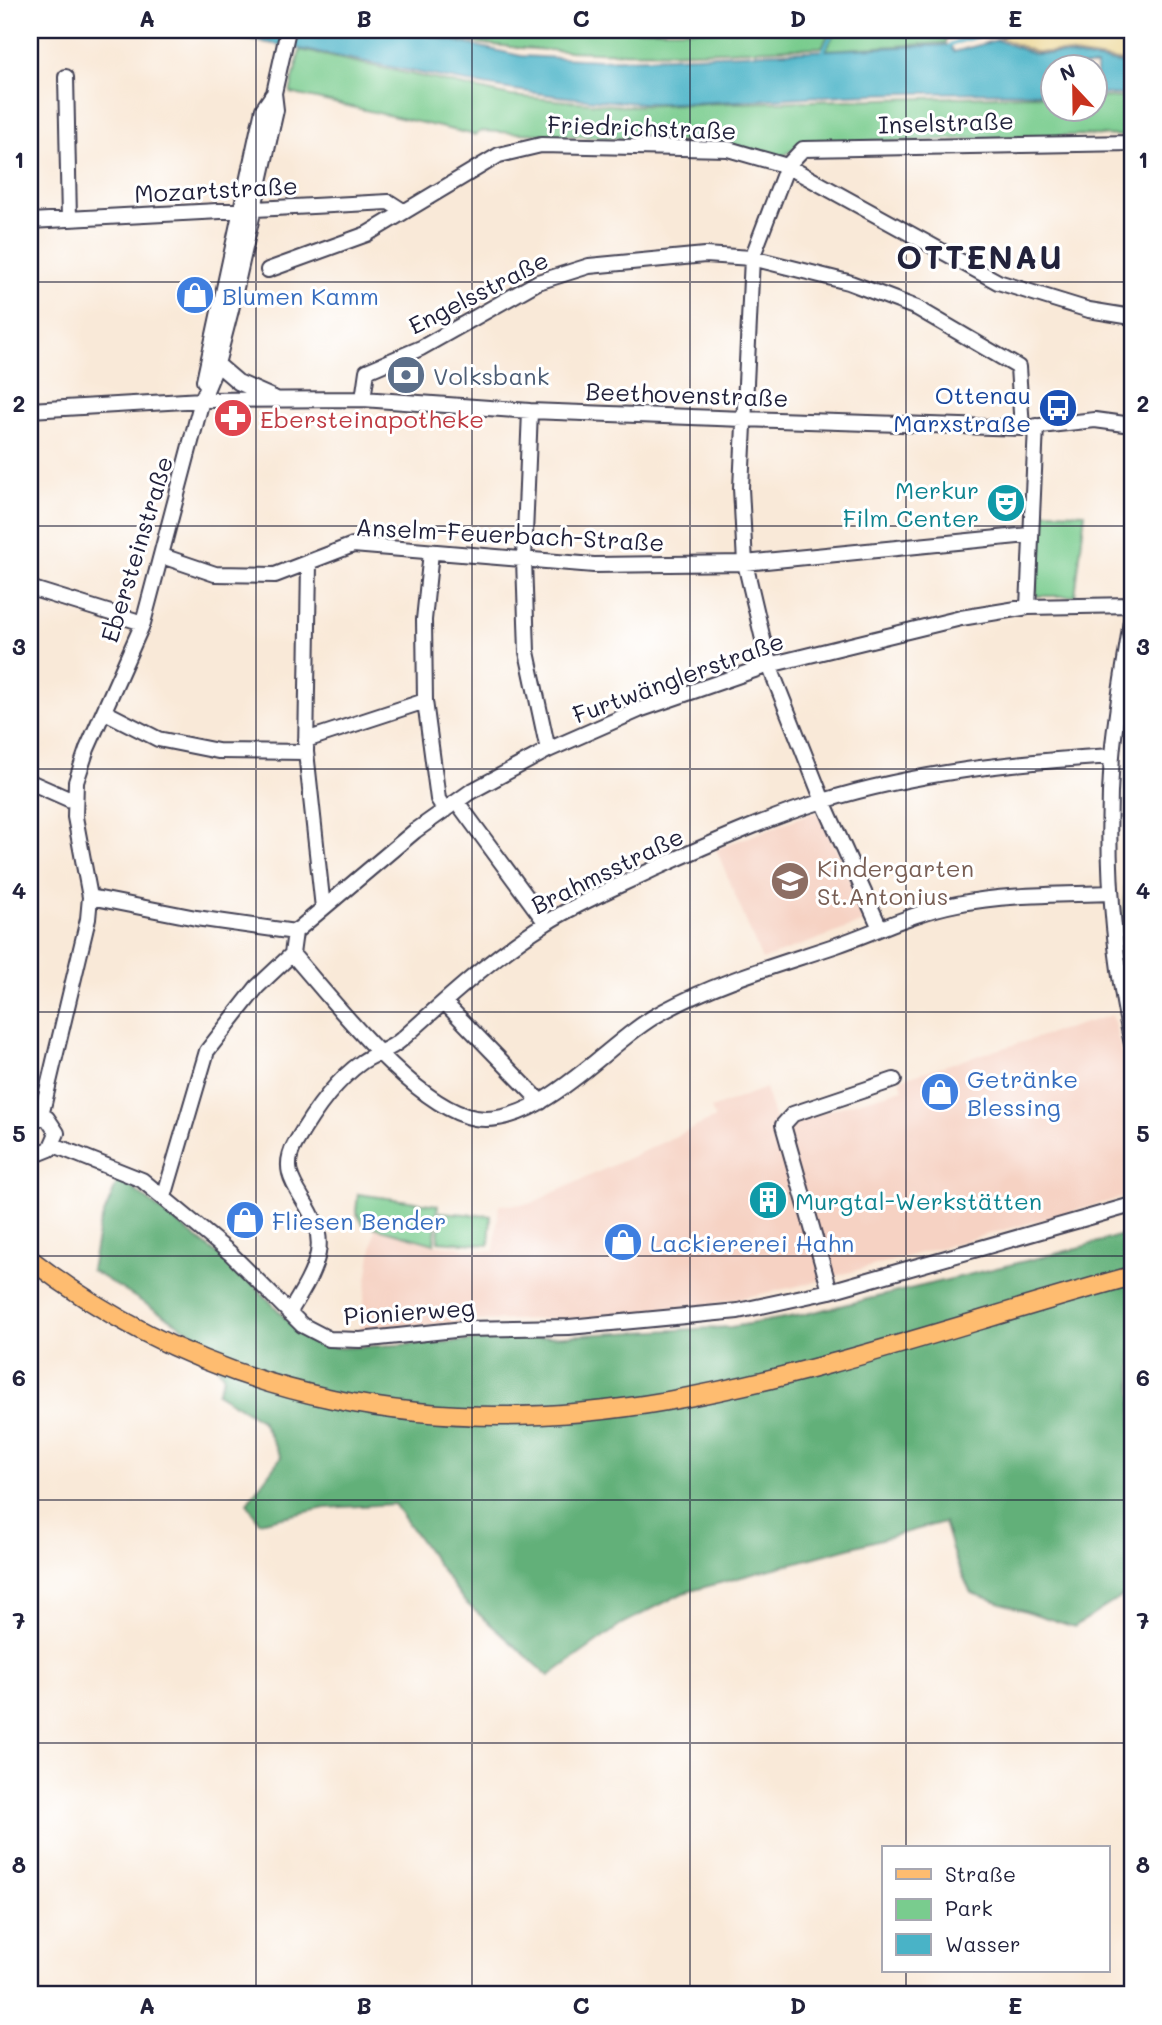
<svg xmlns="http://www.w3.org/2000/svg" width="1162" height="2025" viewBox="0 0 1162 2025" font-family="Mali,sans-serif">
<rect width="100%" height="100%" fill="#fff"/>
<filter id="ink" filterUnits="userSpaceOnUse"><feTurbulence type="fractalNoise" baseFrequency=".0143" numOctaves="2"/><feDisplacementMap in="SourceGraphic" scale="14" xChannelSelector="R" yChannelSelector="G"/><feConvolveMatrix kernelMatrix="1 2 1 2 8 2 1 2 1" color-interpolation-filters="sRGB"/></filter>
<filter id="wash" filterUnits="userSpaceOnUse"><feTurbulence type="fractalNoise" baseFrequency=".00686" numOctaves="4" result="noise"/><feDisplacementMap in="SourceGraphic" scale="28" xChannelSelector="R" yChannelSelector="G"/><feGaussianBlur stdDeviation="1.57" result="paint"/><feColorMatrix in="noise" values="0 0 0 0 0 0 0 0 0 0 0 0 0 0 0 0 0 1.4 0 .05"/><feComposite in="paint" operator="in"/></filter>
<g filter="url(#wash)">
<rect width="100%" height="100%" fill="#f9e9d8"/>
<path fill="#f6d2c3" d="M814,812l6,3 46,98 -2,9 -102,38 -46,-111z
M1112,1015l12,44 8,-2v138l-325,89 -103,22 -70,11 -165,4 -110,12 16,-105 59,16 60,8 5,-47 30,-1 186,-86 -4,-9 54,-21 12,37 126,-36 -3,-10z"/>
<path fill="#79cc8e" stroke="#4e7764" stroke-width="2" d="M402,30h429l-9,17c-139,6 -283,14 -420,-17z
M836,30h145l-35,9v4l-120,7z
M300,50l211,46 112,10 410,-11 20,1 1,12h42v-11l36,1v38l-49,-1 -283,9 -19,14 -51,-14 -249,-13 -6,4 -185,-42z
M1039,512l46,1 -10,83h-39z
M1132,782v235l-10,-45 5,-129z
M358,1194l80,11 -4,39 -71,-20 -7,-12z
M440,1212l51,4 -2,29 -51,-4z"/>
<path fill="#62b079" stroke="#42695a" stroke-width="2" d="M119,1178l129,100 58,62 34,8 391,-21 71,-12 269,-65 61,-18v358l-58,37 -103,-34 -16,-34 -11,-37 -261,71 -59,30 -75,53 -85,-75 -70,-97 -69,4 -66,14 -12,-19 34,-46 -20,-37 -44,-27 7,-16 -25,-40 -108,-67 8,-44z"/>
<path fill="#eeda9e" stroke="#887e6c" stroke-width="2" d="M1016,30h116v33l-72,-11h-25l-36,-14z"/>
<path fill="#49b3c7" stroke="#366a81" stroke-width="2" d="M178,30h226l117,26 79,4 350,-15 4,7 43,-12 37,14h26l72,11v30l-36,-1v-28h-42l-1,27c-75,-1 -151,-1 -227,3 -68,3 -137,10 -205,6 -150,-9 -295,-56 -443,-72z"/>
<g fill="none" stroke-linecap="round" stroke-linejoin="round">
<path stroke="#49b3c7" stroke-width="3.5" d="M949,47l2,-3 48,-14
M822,53l12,-23"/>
</g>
</g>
<g filter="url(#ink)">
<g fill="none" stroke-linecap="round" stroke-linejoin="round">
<g stroke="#424053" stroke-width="18">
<path id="minor" d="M66,77l3,142
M30,221l359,-19 14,9
M268,270l99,-36 132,-79 42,-10 187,4 59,17 211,116 91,28 43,7
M217,364l21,18 36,16
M204,381l54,-250 5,-22 11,-16 14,-63
M363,399l4,-28 54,-23 117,-66 51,-16 116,-11 47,3 96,24 69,26 101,59 4,61
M30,410l172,-10 161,-1 167,12 214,8 278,9 73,-8 37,5
M530,411l-6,148 3,93 21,98
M431,552l-7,68 1,81 13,98 7,11
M162,556l53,18 60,1 78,-30 241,20 151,-2 284,-28
M309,563l-3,189 17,156
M30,588l113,35
M1028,607l8,-181
M1132,613c-6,47 -16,95 -20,143 -7,96 0,194 20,288
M105,712l53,27 60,12 88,1
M306,740l119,-39
M30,782l43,19
M457,802l89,121
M90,897l106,21 99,14 -3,22c40,45 123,154 183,164 66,11 133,-78 189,-107 55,-30 114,-46 173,-66 40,-14 78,-33 120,-41 50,-10 103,-9 153,-11
M880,928l-57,-127 -54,-136 -24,-102 -4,-75 11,-230 35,-92 16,-17 329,-6
M295,932l120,-101 55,-39 78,-42 91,-40 130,-45 192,-47 67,-11 104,-2
M445,1003l96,99
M41,1116l47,-197 2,-22 -15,-80 1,-35 11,-33 56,-126 59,-223 15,-36 14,-54 45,-200 -2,-17
M30,1118h17l10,15 -7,16 -10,4 -10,-2
M54,1145l88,35 88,73 72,72 27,14 31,1 104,-11 105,-2 169,-16 92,-20 302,-86
M30,1174l5,-21
M164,1197l43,-146 50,-64 35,-33
M830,1291l-47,-166 10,-11 101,-34
M289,1313c11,-18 25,-39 29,-60 8,-50 -47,-67 -23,-109 16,-28 40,-63 67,-82 13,-9 28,-12 39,-22 46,-41 92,-84 145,-117 35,-22 73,-37 110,-55 54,-24 111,-50 167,-67 94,-29 192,-39 289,-45"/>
</g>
<g stroke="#424053" stroke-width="21">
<path id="major" d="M30,1259c186,144 409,182 637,142 159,-28 310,-83 465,-125"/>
</g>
<use href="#minor" stroke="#fff" stroke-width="14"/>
<use href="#major" stroke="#febc70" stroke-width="18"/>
</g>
</g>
<path fill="none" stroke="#22223b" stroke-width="2" stroke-opacity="0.55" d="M256,30v1965M472,30v1965M690,30v1965M906,30v1818M30,282h1102M30,526h1102M30,769h1102M30,1012h1102M30,1256h1102M30,1500h1102M30,1743h1102M906,1971v24"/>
<defs>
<g id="shop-disc" transform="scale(2.0125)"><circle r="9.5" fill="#3f7fe0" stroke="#fff"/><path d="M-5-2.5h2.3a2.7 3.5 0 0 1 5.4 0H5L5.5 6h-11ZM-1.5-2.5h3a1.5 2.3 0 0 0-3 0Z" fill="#fff"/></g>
<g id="bank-disc" transform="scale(2.0125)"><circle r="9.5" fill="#5c6f8a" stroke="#fff"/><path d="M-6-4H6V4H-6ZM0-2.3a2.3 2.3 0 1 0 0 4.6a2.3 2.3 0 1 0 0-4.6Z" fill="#fff"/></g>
<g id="bus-disc" transform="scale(2.0125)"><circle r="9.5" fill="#1a4fb4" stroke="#fff"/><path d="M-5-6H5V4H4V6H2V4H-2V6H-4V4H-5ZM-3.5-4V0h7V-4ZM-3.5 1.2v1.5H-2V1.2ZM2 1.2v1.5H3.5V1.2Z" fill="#fff"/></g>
<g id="pharmacy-disc" transform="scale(2.0125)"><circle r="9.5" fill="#e0444e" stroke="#fff"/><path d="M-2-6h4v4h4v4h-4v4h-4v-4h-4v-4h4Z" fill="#fff"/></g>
<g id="theatre-disc" transform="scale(2.0125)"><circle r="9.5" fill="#0f9aa8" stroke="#fff"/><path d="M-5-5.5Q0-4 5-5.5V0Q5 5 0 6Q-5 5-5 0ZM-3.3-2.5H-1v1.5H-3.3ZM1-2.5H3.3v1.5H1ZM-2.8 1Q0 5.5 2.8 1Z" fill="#fff"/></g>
<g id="school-disc" transform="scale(2.0125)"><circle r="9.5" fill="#8d6e63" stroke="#fff"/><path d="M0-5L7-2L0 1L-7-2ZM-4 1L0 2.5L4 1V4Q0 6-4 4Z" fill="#fff"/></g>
<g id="building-disc" transform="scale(2.0125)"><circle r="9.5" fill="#0f9aa8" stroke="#fff"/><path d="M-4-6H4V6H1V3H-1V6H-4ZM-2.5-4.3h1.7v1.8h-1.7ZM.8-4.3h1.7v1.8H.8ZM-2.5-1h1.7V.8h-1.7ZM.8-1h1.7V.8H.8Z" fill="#fff"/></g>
</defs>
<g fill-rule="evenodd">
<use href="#shop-disc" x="195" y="295"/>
<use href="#bank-disc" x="406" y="375"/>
<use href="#bus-disc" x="1058" y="408"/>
<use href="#pharmacy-disc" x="233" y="418"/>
<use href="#theatre-disc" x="1006" y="503"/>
<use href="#school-disc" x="790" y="881"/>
<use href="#shop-disc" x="940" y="1092"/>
<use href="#building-disc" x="768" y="1200"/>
<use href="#shop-disc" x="245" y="1220"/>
<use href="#shop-disc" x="623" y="1242"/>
</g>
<g text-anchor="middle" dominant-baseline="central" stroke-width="6" stroke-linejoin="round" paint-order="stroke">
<g font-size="24" fill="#22223b" stroke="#fff">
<text transform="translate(946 122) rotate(-2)">Inselstraße</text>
<text transform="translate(642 127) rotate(2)">Friedrichstraße</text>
<text transform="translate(216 189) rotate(-3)">Mozartstraße</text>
<text transform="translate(478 292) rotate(-27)">Engelsstraße</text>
<text transform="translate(687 394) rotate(2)">Beethovenstraße</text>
<text transform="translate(510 534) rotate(3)">Anselm-Feuerbach-Straße</text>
<text transform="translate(136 549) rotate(-73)">Ebersteinstraße</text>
<text transform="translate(678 677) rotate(-20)">Furtwänglerstraße</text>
<text transform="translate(607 870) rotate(-26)">Brahmsstraße</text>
<text transform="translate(409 1311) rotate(-4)">Pionierweg</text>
</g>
<g font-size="24" fill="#366cbe" stroke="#fff" text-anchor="start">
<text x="222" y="295">Blumen Kamm</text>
<text x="967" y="1078">Getränke<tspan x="967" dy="28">Blessing</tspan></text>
<text x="272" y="1220">Fliesen Bender</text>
<text x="650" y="1242">Lackiererei Hahn</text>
</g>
<g font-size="24" fill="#4e5e75" stroke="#fff" text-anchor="start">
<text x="433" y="375">Volksbank</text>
</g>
<g font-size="24" fill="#164399" stroke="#fff" text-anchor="end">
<text x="1031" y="394">Ottenau<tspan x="1031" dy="28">Marxstraße</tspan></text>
</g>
<g font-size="24" fill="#be3a42" stroke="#fff" text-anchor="start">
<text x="260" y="418">Ebersteinapotheke</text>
</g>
<g font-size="24" fill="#0d838f" stroke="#fff" text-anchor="end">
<text x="979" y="489">Merkur<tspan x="979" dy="28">Film Center</tspan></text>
<text x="795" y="1200" text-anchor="start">Murgtal-Werkstätten</text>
</g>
<g font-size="24" fill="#785e54" stroke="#fff" text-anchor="start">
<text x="817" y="867">Kindergarten<tspan x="817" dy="28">St.Antonius</tspan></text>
</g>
<g font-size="32" font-weight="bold" letter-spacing="2" fill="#22223b" stroke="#fff">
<text x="980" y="256">OTTENAU</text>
</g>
</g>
<rect width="1162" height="2025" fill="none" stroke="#fff" stroke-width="77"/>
<rect x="882" y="1846" width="228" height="126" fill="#ffffff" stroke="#a7a7b1" stroke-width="2"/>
<rect x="896" y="1869" width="35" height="10" fill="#febc70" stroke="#a7a7b1" stroke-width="2"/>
<text x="945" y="1882" font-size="21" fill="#22223b">Straße</text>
<rect x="896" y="1899" width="35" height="21" fill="#79cc8e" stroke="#a7a7b1" stroke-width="2"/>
<text x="945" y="1916" font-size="21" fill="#22223b">Park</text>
<rect x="896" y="1934" width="35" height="21" fill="#49b3c7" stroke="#a7a7b1" stroke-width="2"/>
<text x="945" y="1952" font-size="21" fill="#22223b">Wasser</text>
<g transform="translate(1074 88) rotate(338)"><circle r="33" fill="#ffffff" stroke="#a7a7b1" stroke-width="2"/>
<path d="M0-5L12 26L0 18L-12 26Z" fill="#c8321e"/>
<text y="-10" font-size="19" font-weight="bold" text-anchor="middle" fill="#22223b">N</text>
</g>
<rect x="38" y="38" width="1086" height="1948" fill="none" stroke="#22223b" stroke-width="2.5"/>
<g font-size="23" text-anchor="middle" font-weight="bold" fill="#22223b">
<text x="147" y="27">A</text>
<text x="364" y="27">B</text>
<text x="581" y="27">C</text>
<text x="798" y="27">D</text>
<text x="1015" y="27">E</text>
<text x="19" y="168">1</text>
<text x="1143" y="168">1</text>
<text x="19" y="412">2</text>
<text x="1143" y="412">2</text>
<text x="19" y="655">3</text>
<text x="1143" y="655">3</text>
<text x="19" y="899">4</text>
<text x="1143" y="899">4</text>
<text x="19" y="1142">5</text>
<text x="1143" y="1142">5</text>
<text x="19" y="1386">6</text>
<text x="1143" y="1386">6</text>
<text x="19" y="1629">7</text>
<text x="1143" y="1629">7</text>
<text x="19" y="1873">8</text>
<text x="1143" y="1873">8</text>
<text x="147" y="2014">A</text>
<text x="364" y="2014">B</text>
<text x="581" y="2014">C</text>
<text x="798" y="2014">D</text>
<text x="1015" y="2014">E</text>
</g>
</svg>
